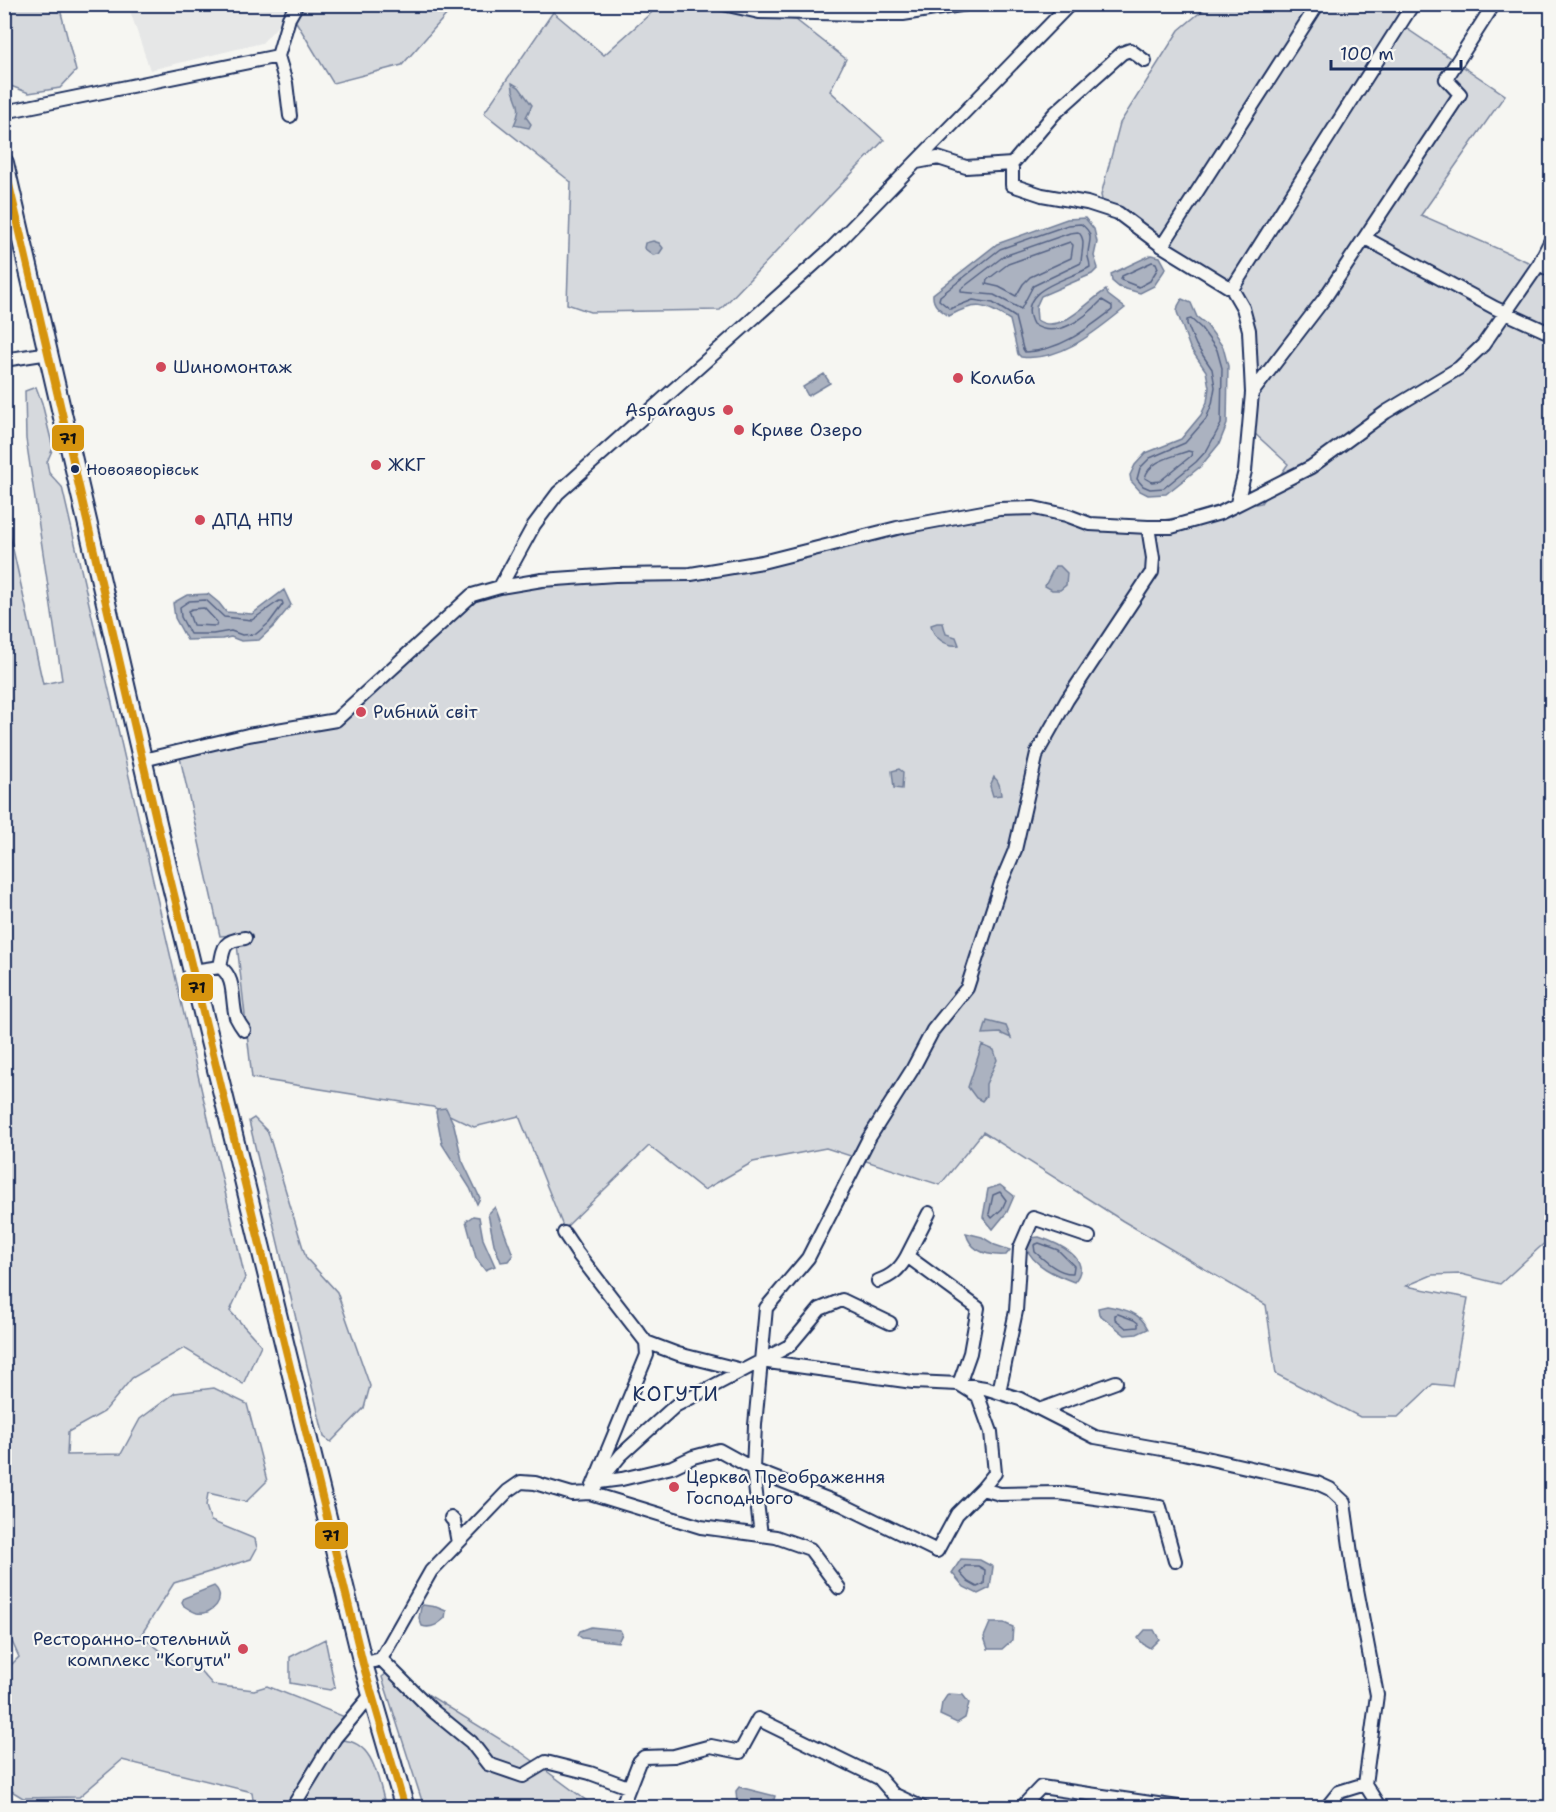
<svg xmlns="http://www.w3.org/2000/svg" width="1556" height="1812" viewBox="0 0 1556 1812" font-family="'Shantell Sans',sans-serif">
<rect width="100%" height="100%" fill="#f6f6f2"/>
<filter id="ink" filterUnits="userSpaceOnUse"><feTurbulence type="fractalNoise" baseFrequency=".0167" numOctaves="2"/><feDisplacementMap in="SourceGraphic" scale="12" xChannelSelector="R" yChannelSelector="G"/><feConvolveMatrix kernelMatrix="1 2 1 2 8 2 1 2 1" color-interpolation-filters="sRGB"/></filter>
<g filter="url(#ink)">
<path fill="#e6e7e7" d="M128,5h169l-35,38 -112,27z"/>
<path fill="#d6d9dd" stroke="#78849e" stroke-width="1.5" d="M4,5h55l17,66 -16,17 -31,5 -21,-8 -3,-15z
M302,5h153l-53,60 -69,18 -41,-68z
M660,5h48l38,9 50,6 50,39 -16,32 54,49 -164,170 -130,2 -23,-8 4,-122 -87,-69 69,-101 51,43z
M1209,5h200l-12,17 108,73 -84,120 130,57v965l-51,47 -39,-10 -29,1 -26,11 62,12 -16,88 -19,-2 -35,33h-38l-84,-43 -10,-69 -143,-84 -140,-89 -43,53 -114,-37 -73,14 -49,28 -55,-44 -85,83 -45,-113 -45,11 -41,-20 -181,-29 -16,-143 -16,1 -41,-183 165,-34 134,-132 166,-7 313,-59 65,-9 20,2 33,8 17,8 43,-5 126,-22 27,-39 -35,-32 -1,-110 -20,-38 -51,-29 -79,-55 -1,-5 19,-72 59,-93z
M36,387l6,16 11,45 -6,14 2,11 13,14 183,791 -15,33 31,34 -18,39 -59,-36 -52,30 -28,34 -36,20 -1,23 54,-1 19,-35 35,-26 39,-5 33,16 20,77 -21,21 -38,-9 -2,13 5,15 44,18 2,9 -6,11 -77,24 -33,52 31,25 16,-3 25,28 41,5 13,-4 78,31 -61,90h-30l-2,-15 -130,-32 -43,37 -56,1 -18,-11v-116l14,-14 -15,-33v-1115l39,175 19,-4 -36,-241 -1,-48z
M254,1118l14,14 38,126 31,34 33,94 -6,22 -33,34 -7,-5 -75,-316z
M325,1639l10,48 -5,3 -40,-7v-26z
M390,1671l131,81 74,55h-171l-42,-130z
M341,1740c34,1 37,41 45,67l-90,1z
M4,1794l17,10 60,3h-76z"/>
<path fill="#abb2c0" stroke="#717e99" stroke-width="1.5" d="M512,83l7,4 13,18 -6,12 5,7 -2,4 -15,-3c11,-24 -1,-22 -2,-42z
M1085,218l9,11 3,13 -3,14 4,12 -6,6 -51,22 -5,11 1,13c24,16 50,-19 69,-30l2,5 17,13c-29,23 -64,54 -104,49l-3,-3 -8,-34c-26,-16 -34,-19 -61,-4 -9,-6 -17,-11 -16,-22l64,-50 70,-25z
M653,241l6,2 4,5 -4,6 -6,1 -9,-7 1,-5z
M1151,255l9,2 6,11 -12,18 -14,7 -21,-6 -7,-6 -1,-7z
M1182,299l9,4 6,14 9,7 17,23 5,19 -1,58 -8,20 -18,22 -35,28 -18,1 -8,-4 -9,-10 -1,-6 5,-10 11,-12 35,-14 20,-24 6,-13 2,-15 -3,-16 -16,-23 -13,-36 1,-6z
M824,374l6,9 -22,13 -5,-9z
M1055,566h5l7,7 -1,12 -6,5h-8l-7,-4z
M284,590l7,15 -18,22 -14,13 -18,1 -10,-4 -9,2 -35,1 -12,-22 -2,-15 14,-8 21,-1 11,9 7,9 26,2z
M937,623h6l3,11 10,3 3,8c-12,2 -26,-7 -28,-20z
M899,769l4,3 -1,17 -8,-1 -2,-17z
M994,777c6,5 6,11 7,18l-8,1 -3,-10z
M987,1021l19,5 5,12 -11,-5 -17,1z
M982,1045l12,5 3,10 -11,24v12l-4,5 -6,-3 -8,-11z
M446,1108l8,17 8,35 18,38 -3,6 -7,-16 -28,-44 -6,-32 1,-3z
M1000,1185l14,11 -7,16 -14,17 -10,-12 5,-28z
M495,1207l18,48 -5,6 -7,1 -7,-18 -6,-30z
M473,1216l6,1 4,22 12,27 -10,4 -9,-12 -10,-37z
M966,1233l16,4 13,8 15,5 -4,5c-17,1 -35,-2 -40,-22z
M1039,1237c18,6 56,22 35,45 -18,-7 -41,-16 -48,-35l4,-9z
M1107,1306c17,3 33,6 41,23l-11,5 -12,1 -26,-21 -1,-6z
M961,1559l19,1 13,7 -3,21 -12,6 -14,-7 -12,-14z
M214,1586c14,12 -2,30 -17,27 -4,-1 -10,-5 -13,-7l-2,-4 2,-4z
M423,1605l13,2 10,4 -1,7c-7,6 -13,11 -23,8l-3,-8 2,-11z
M990,1623h14l9,4 -1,13 -10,9h-14l-4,-12z
M591,1627l29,3 2,4 -4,8 -36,-4 -4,-3 2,-4z
M1145,1630h9l5,9 -9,9 -7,-4 -5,-6z
M948,1694l15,1 6,8 -4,15 -8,5 -17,-8 2,-12z
M739,1787l36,9 -3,11 -35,-4 -1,-12z"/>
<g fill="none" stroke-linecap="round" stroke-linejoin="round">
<path stroke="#556385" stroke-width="1.5" d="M1081,224c16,12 6,18 7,33 1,3 2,7 2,10 -20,13 -76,21 -57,57 23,17 53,-7 69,-24l10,6v4c-26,20 -53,41 -87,42l-2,-3 -8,-32 -22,-14 -20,-3 -23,9 -11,-9 1,-4 60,-47 68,-24z
M1078,232c9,7 3,21 3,31l-48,23 -12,23 -27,-14 -33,-3v-3l43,-33 66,-23z
M1070,242l3,3 -2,13 -41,19 -7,7 -7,12 -17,-9 -13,-3 1,-4 21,-16z
M1152,262l4,1 2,5 -8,13 -11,6 -18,-7 1,-4z
M1191,319l10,9 16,22 5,18 -1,56 -14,26 -11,12 -32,26 -14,1 -7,-3 -6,-7 3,-11 10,-10 35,-15 21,-24 6,-15 3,-17 -3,-18 -16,-24 -9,-21v-4z
M1188,451l4,1 -1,4 -31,25 -8,1 -7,-4c4,-18 28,-21 43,-27z
M206,600l18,17 28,3 27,-19h3l1,3 -14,19 -13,11 -14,1 -11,-4 -18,3h-23l-9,-17 -1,-10 9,-6z
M204,608l13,14 -1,4 -23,-1 -5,-14 4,-2z
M1000,1192l6,8 -4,9 -10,9 -3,-4 4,-19z
M1039,1243l19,7 16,16 -1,7c-14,1 -28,-12 -38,-21l-1,-7z
M1118,1314l16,6 4,3v4l-12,1 -11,-9v-4z
M965,1566h13l7,4 -1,14 -7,3 -9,-5 -8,-9z"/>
<g stroke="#1b2f5e" stroke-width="16">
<path id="minor" d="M723,4l36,8 112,2h32l64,-10
M278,56l8,27 4,33
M4,112l274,-56 11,-38 8,-14
M917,162l21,-4 28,9 46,-3v21l30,10 45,8 31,10 44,33 70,43 11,19 6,22 3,63 -7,78 -8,32
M1012,164l42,-50 68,-61 8,-3 15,11
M1365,238l130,70 57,26
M1162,246l156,-242
M1539,264l13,7
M1232,289l181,-285
M4,360l45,-7
M1252,393l72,-94 136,-205 -14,-15 48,-75
M500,587l34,-62 24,-32 273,-244 239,-245
M143,760l105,-25 88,-15 136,-125 28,-8 42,-7 73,-5 76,-1 71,-12 135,-34 102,-19 35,-1 32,7 24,9 58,3h23l49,-14 91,-46 75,-55 73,-44 24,-23 56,-81 13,-26
M220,967c16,11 11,32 16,50 2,4 5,9 8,13
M193,971l27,-4c4,-21 3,-26 25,-29
M929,1213l-22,43 71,52 -8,45 -11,31 19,12 13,36 4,41 -13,16
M564,1233l14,21 68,88 1,13 -57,138 111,34 75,10 34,12 29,39
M878,1281c14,-5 22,-12 29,-25
M646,1342l32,12 64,16
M761,1361l28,-15 31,-37 22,-9 48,23
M999,1392l17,-81 4,-63 13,-30 56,19
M1042,1409l74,-27
M599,1482l23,-3 50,-12 21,-10 26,-7 40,22 84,33 94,46 20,-37 25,-25 18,5 59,-1 101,14 15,54
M451,1518l3,3 4,22
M761,1535l-8,-66 2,-44 11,-117 42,-50 61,-120 43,-68 21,-40 34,-42 34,-105 14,-33 22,-97 30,-53 85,-128 1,-14 -5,-31
M381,1659l52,52 38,31 17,22 35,12 23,-14 44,11 38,14
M363,1664l18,-5 50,-88 77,-80 13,-9 14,1 37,11 18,-1 31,-38 54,-49 86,-45 152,21 46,2 26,4 35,11 75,38 89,16 133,30 13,6 14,13 9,66 24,127 -12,89 15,24
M292,1808l43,-70 36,-43
M621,1808l18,-46 5,-5 30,-1 37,-10 29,6 18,-33 121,59 14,16 30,14
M1021,1808l20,-21 144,21
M1326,1808l13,-16 26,-8"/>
</g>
<g stroke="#1b2f5e" stroke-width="22">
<path id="highway" d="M4,163l163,703 196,798 42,144"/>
</g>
<use href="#minor" stroke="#f6f6f2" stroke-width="12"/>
<use href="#highway" stroke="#f6f6f2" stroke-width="18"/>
<g stroke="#f6f6f2" stroke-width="12">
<path id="bus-1" d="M4,163l163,703 196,798 42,144"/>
</g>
<use href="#bus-1" stroke="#d6940e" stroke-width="8"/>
</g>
</g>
<g fill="#d1495b" stroke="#f6f6f2" stroke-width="2">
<circle cx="161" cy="367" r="6"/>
<circle cx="958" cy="378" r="6"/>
<circle cx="728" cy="410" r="6"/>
<circle cx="739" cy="430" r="6"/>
<circle cx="376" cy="465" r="6"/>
<circle cx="200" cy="520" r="6"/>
<circle cx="361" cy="712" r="6"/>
<circle cx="674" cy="1487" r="6"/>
<circle cx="243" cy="1649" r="6"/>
</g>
<circle fill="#1b2f5e" stroke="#f6f6f2" stroke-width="2" cx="75" cy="469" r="5"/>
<g text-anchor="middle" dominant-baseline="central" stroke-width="4.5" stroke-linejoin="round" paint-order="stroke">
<g font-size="16" fill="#1b2f5e" stroke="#f6f6f2" text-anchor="start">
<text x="86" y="469">Новояворівськ</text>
</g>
<g font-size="18" fill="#1b2f5e" stroke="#f6f6f2" text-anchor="start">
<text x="173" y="367">Шиномонтаж</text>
<text x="970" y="378">Колиба</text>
<text x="716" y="410" text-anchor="end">Asparagus</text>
<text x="751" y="430">Криве Озеро</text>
<text x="388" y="465">ЖКГ</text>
<text x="212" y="520">ДПД НПУ</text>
<text x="373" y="712">Рибний світ</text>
<text x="686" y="1477">Церква Преображення<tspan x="686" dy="21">Господнього</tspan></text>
<text x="231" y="1639" text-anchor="end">Ресторанно-готельний<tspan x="231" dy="21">комплекс "Когути"</tspan></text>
</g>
<g font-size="21" letter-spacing="1.5" fill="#1b2f5e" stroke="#f6f6f2">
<text x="676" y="1394">КОГУТИ</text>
</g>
</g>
<g stroke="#f6f6f2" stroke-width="2">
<rect x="51" y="424" width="34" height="28" rx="6" fill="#d6940e"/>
<rect x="180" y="973" width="34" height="29" rx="6" fill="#d6940e"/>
<rect x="314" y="1521" width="35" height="29" rx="6" fill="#d6940e"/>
</g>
<g font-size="16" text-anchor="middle" font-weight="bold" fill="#111">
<text x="68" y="444">71</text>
<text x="197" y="993">71</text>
<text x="331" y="1541">71</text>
</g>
<rect width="1556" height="1812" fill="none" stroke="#f6f6f2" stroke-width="24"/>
<rect x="12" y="12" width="1532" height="1788" fill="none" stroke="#1b2f5e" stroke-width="2" filter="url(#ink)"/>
<path d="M1331 60v9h130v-9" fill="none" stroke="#1b2f5e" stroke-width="3"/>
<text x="1340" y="60" font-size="18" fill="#1b2f5e" stroke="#f6f6f2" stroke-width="4.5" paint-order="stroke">100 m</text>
</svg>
